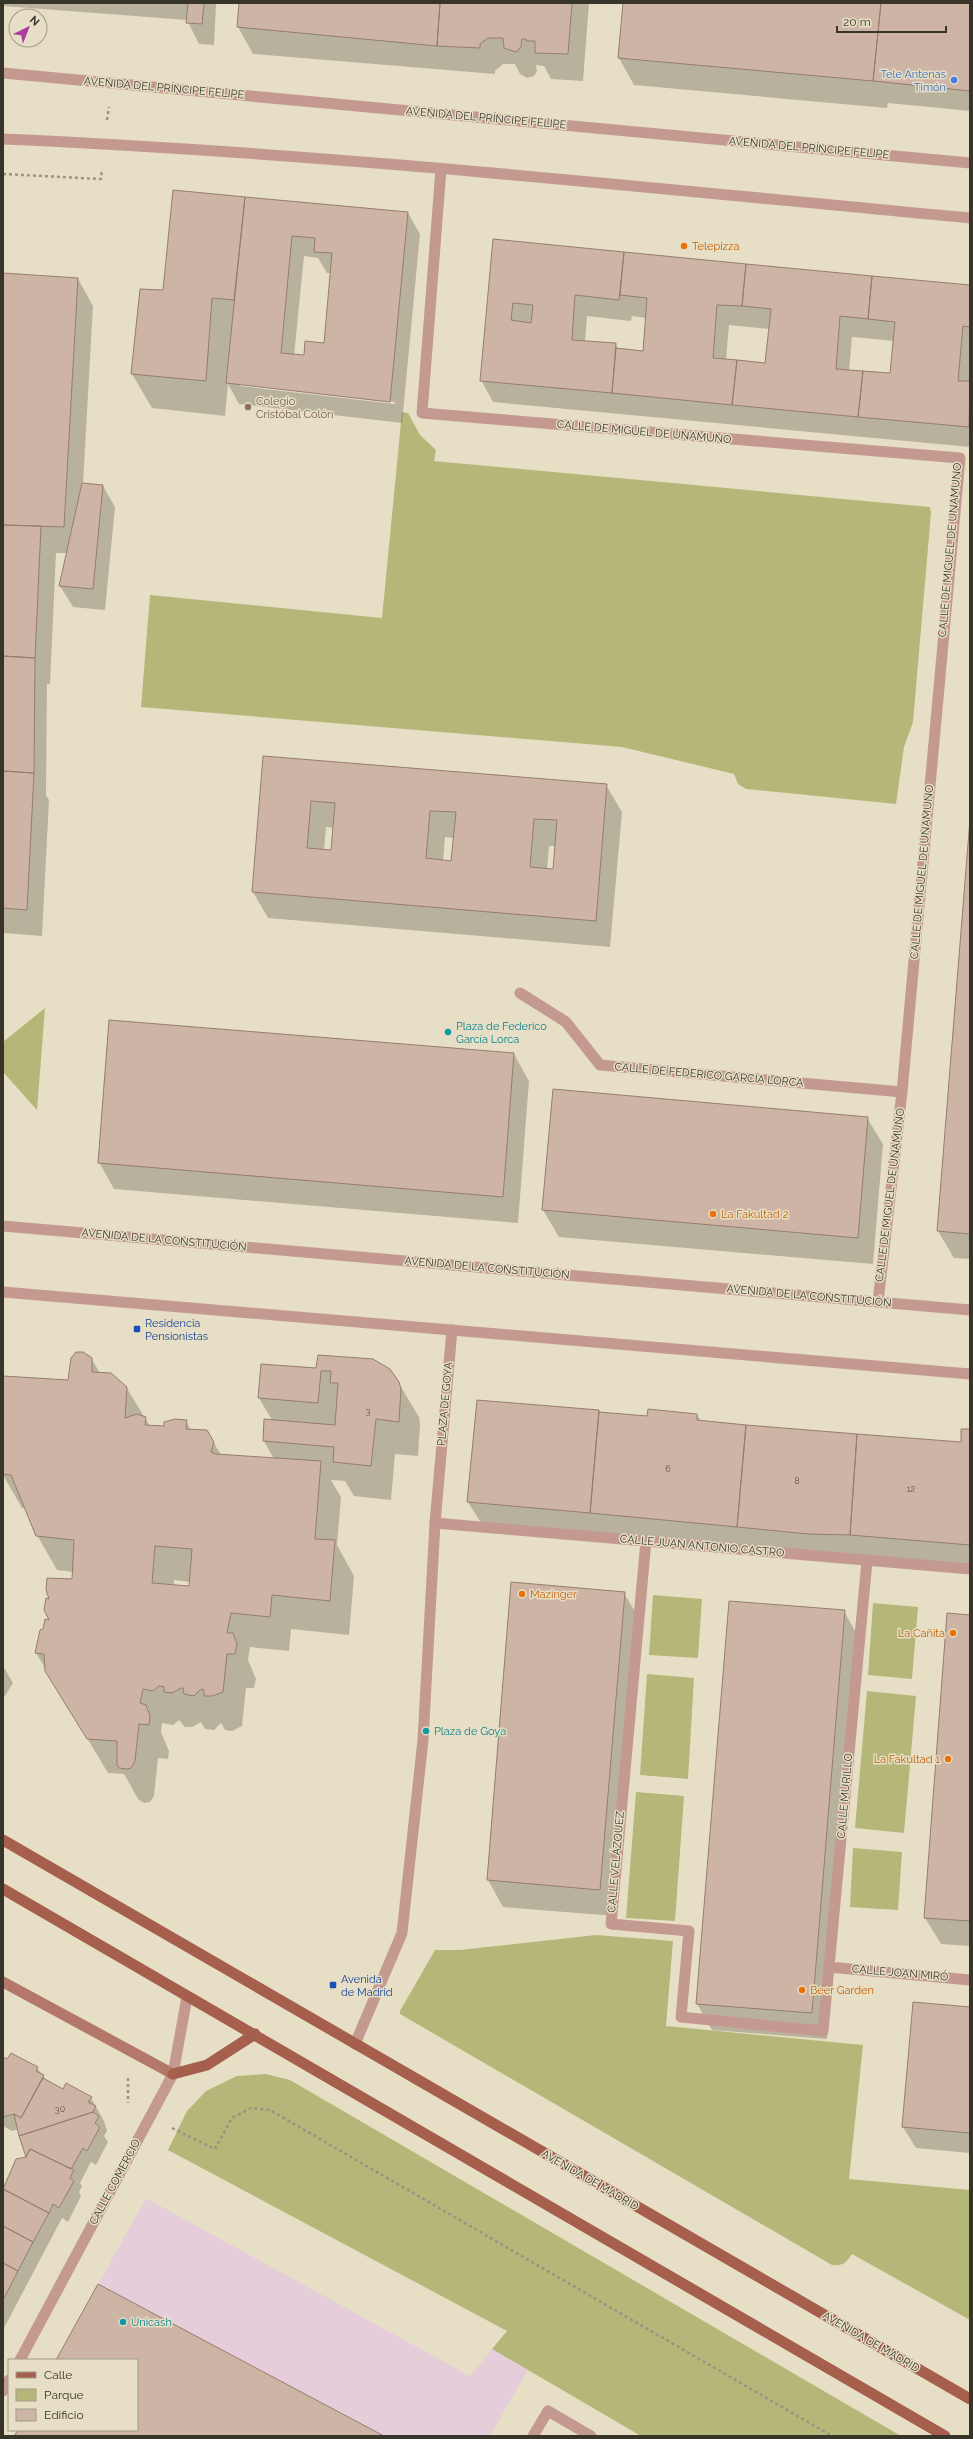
<svg xmlns="http://www.w3.org/2000/svg" width="973" height="2439" viewBox="0 0 973 2439" font-family="Raleway,sans-serif">
<rect width="100%" height="100%" fill="#e7dfc5"/>
<path fill="#e5ceda" d="M146,2198l324,178 22,-27 36,21 -38,66h-476l4,-6h119v-70h-81z"/>
<path fill="#b5b779" d="M402,412l6,1 12,22 16,15 -2,11 496,46 1,6 -18,209 -9,25 -8,57 -150,-15 -8,-5 -4,-10 -112,-27 -481,-40 9,-112 232,23z
M45,1008l-8,102 -34,-38v-30z
M653,1595l49,4 -4,59 -49,-3z
M873,1603l45,4 -6,72 -44,-4z
M647,1674l47,4 -6,101 -48,-4z
M867,1691l49,5 -12,137 -49,-5z
M636,1792l48,4 -9,125 -49,-3z
M853,1848l49,4 -4,58 -48,-3z
M596,1935l77,6 -7,85 197,19 -14,134 121,11v130l-118,-66c-6,9 -9,12 -20,11l-432,-251v-3l35,-61h25z
M266,2074l24,6 611,356h-260l-149,-87 15,-18 -339,-181 19,-39 19,-20 31,-15z"/>
<path fill="#0003" fill-rule="evenodd" d="M3,3h213l-2,42 -15,-1 -12,-24 -184,-14z
M240,3h349l-6,78 -32,-2 -7,-13 -8,-1 1,6 -3,5 -7,2 -7,-4 -5,-10h-12l-8,7v3l-242,-20 -15,-27z
M624,3h346v108l-82,-8 -1,5 -253,-23 -15,-27z
M174,191l234,22 12,21 -18,189 -163,-19 -11,-20 -3,32 -73,-8 -20,-34 31,-83zM304,256l14,2 9,15h5l-8,71 -19,13 -11,-1zM240,384l155,18v2l-155,-18z
M494,241l476,45v161l-477,-45 -12,-22zM587,316l44,5 1,-5 14,2 -2,34 -26,-3 -2,-5 -31,-2zM729,325l41,4 -4,35 -40,-4zM852,337l42,4 -3,33 -42,-3z
M3,274l75,5 15,27 -10,178 20,2 12,21 -10,103 -32,-3 -13,-21 8,-33h-12l-6,131h-3l-1,111 3,5 -7,136 -39,-3z
M264,757l342,28 16,27 -12,135 -342,-29 -15,-26zM326,827l8,1 -2,23 -8,-1zM445,837l9,1 -2,24 -9,-1zM549,846h7l-2,24 -7,-1z
M970,832v427l-16,-1 -16,-27z
M514,1054l15,27 -11,142 -404,-34 -15,-27z
M867,1118l16,26 -10,120 -314,-27 -16,-27z
M79,1352l7,2 5,4 9,15 26,14 24,39 15,1 21,-6 5,9 16,1 14,24 53,4 -10,-18 1,-21h7l-13,-22 58,-29 2,-13 79,26 21,35 1,8 -2,31 -23,-2 -4,46 -37,-4 -9,-15 -14,-1 10,17 -4,48 17,31 -5,59 -58,-6 -2,22 -39,-4 -2,13 8,19 -2,9h-8l-4,38 -10,5 -7,-1 -4,-7 -7,7 -9,-1 -4,-7 -9,5h-7l-6,-7 -6,5 -11,-2 -1,9 8,19 -1,8 -10,-1 -4,38 -4,6 -6,1 -6,-4 -14,-25 -16,-1 -72,-120 8,-23 7,-9v-21l21,-20 1,-8 -16,-2 -20,-35 -11,-27h-4l-19,-33v-98l66,4zM174,1580l16,2v5l-16,-1z
M478,1401l170,16 49,-2 4,6 261,23 8,-14v140l-489,-47 -13,-21z
M624,1593l16,27 -25,296 -112,-9 -15,-27z
M844,1611l15,27 -32,401 -115,-9 -15,-26z
M970,1616v330l-29,-2 -16,-26z
M3,1666l10,17 -10,16z
M970,2008v145l-54,-5 -13,-21z
M3,2058l34,10 10,13 17,9 27,8 13,23 3,10 -3,5 4,6 -12,23 -5,-3 -11,21 2,3 -3,6 2,4 -13,26 -6,-4 -59,112v-140l25,-33 -9,-28 -7,2 -9,-5z"/>
<path fill="#ceb4a5" stroke="#957d6e" fill-rule="evenodd" d="M188,3h16l-2,21 -16,-1z
M239,3h201l-3,43 -200,-19z
M440,3h132l-4,51 -33,-1v-12h-9v-2h-4l-1,8 -5,5 -12,-4 -1,-10h-15l-8,6v4l-43,-2z
M623,3h258l-8,78 -255,-23z
M881,3h89v88l-97,-10z
M173,190l72,7 -11,103 -22,-2 -6,83 -75,-7 9,-85 23,1z
M245,197l163,15 -18,190 -164,-19zM292,236l23,2 -1,14 18,1 -8,90 -19,-2 -1,14 -23,-2z
M493,239l131,13 -5,48 -44,-5 -3,45 44,3 -4,50 -132,-12zM513,303l20,2 -2,18 -20,-3z
M624,252l122,12 -4,42 -25,-1 -4,53 24,2 -5,45 -120,-12 4,-45 27,3 4,-53 -27,-3z
M746,264l126,12 -4,43 -28,-3 -4,53 27,2 -5,46 -126,-12 5,-45 28,3 6,-54 -29,-3z
M3,273l75,5 -14,249 -61,-2z
M872,276l98,9v42l-7,-1 -5,55h12l-1,46 -111,-10 5,-46 27,2 5,-51 -27,-3z
M82,483l21,2 -10,104 -34,-3z
M3,525l38,1 -6,132 -32,-2z
M3,656l32,2 -1,115 -31,-2z
M263,756l344,28 -11,137 -344,-29zM311,801l24,2 -4,47 -24,-2zM430,811l26,1 -5,49 -25,-3zM534,819l23,1 -4,49 -23,-2z
M3,771l31,2 -7,137 -24,-2z
M970,819v415l-33,-3z
M109,1020l405,33 -11,144 -405,-34z
M553,1089l315,28 -10,121 -316,-28z
M76,1352h7l9,6v14l19,1 16,14 -2,31 12,-4 9,3 -1,8 19,1v-4l11,-3 12,1 -1,9 21,1 7,12 -3,10 5,2 105,7 -6,78 20,1 -5,61 -58,-6 -2,22 -39,-4 -4,20h6l4,11 -2,10h-8l-4,38 -11,4h-8v-6l-3,-1 -7,7 -10,-2 -1,-6h-2l-9,5 -8,-1v-5l-5,-1 -6,5 -10,-2 -3,14 6,2 4,11 -1,9 -10,-1 -4,37 -4,7 -4,1 -8,-1 -2,-3v-24l-30,-2 -42,-68 -1,-17 -9,-1 5,-23 3,-1 2,-10 4,1 -5,-10 2,-12 3,1 -3,-9 1,-12 25,1 2,-39 -38,-4 -25,-61 -8,-1v-98l65,4 3,-22zM155,1546l37,3 -3,37 -37,-3z
M318,1355l55,4 17,10 9,13 2,7 -2,33 -23,-3 -5,47 -38,-4 1,-15 -71,-6 1,-22 71,6 3,-42h-8l1,-12h-10l-3,32 -60,-5 3,-34 55,4z
M477,1400l122,10 -9,103 -123,-11z
M648,1409l49,5v6l49,5 -9,102 -147,-14 9,-101 48,4z
M746,1425l111,9 -7,101 -42,-1 -71,-7z
M961,1429h9v116l-120,-10 7,-101 104,8z
M511,1582l114,10 -25,298 -113,-10z
M729,1601l116,9 -33,403 -116,-9z
M947,1613l23,2v306l-46,-3z
M913,2002l57,5v126l-68,-6z
M11,2053l27,14 -2,4 8,4 -23,43 -7,-4 -11,3v-60l4,2z
M43,2078l20,11 3,-6 26,14 -4,5 8,4 -3,6 -74,24 -5,-22 7,4z
M93,2112l6,4 -4,7 5,4 -13,24 -4,-3 -12,21 -41,-20 -4,8 -7,-21z
M30,2149l44,21 -4,8 4,3 -15,27 -6,-4 -4,9 -46,-24 13,-30 10,-2z
M3,2189l46,24 -16,29 -30,-16z
M3,2226l30,16 -15,29 -15,-8z
M3,2263l15,8 -15,29z
M98,2284l286,152h-370l4,-6h119v-70h-81z"/>
<g fill="none" stroke-linecap="round" stroke-linejoin="round">
<path stroke="#999380" stroke-width="2.5" stroke-dasharray="3 3" stroke-linecap="butt" d="M107,120l2,-13
M3,174l98,5 1,-10
M128,2078v25
M172,2128l43,21 17,-31 19,-10 19,2 562,326"/>
<path stroke="#c49a90" stroke-width="11" d="M435,1523l535,46
M646,1541l-35,383 78,7 -8,86 142,14 44,-470
M829,1967l141,13"/>
<path stroke="#c49a90" stroke-width="11" d="M441,169l-19,244 538,45 -58,634 -24,210
M520,993l46,29 34,43 302,27
M355,2044l47,-111 21,-193 12,-217 17,-193
M20,2360l153,-286 14,-77
M3,2391l6,-11
M533,2436l15,-25"/>
<path stroke="#c49a90" stroke-width="11" d="M3,73l967,90
M3,139c323,14 645,49 967,79
M3,1226l967,84
M3,1292l967,82
M548,2411l43,25"/>
<path stroke="#b37869" stroke-width="11" d="M3,1982l170,92"/>
<path stroke="#a65e4d" stroke-width="11" d="M3,1840l967,559
M3,1889l942,547
M173,2074l34,-9 48,-31"/>
</g>
<circle fill="#3f7fe0" stroke="#e7dfc5" stroke-width="1.5" cx="954" cy="80" r="4"/>
<g fill="#e8710a" stroke="#e7dfc5" stroke-width="1.5">
<circle cx="684" cy="246" r="4"/>
<circle cx="713" cy="1214" r="4"/>
<circle cx="522" cy="1594" r="4"/>
<circle cx="953" cy="1633" r="4"/>
<circle cx="948" cy="1759" r="4"/>
<circle cx="802" cy="1990" r="4"/>
</g>
<circle fill="#8d6e63" stroke="#e7dfc5" stroke-width="1.5" cx="248" cy="407" r="4"/>
<g fill="#0f9aa8" stroke="#e7dfc5" stroke-width="1.5">
<circle cx="448" cy="1032" r="4"/>
<circle cx="426" cy="1731" r="4"/>
<circle cx="123" cy="2322" r="4"/>
</g>
<g fill="#1a4fb4" stroke="#e7dfc5" stroke-width="1.5">
<rect x="133" y="1325" width="8" height="8" rx="2"/>
<rect x="329" y="1981" width="8" height="8" rx="2"/>
</g>
<g text-anchor="middle" dominant-baseline="central" stroke-width="3" stroke-linejoin="round" paint-order="stroke">
<g font-size="9" fill="#5d5448">
<text x="368" y="1411">3</text>
<text x="668" y="1469">6</text>
<text x="797" y="1481">8</text>
<text x="911" y="1489">12</text>
<text x="60" y="2109">30</text>
</g>
<g font-size="11" fill="#366cbe" stroke="#e7dfc5" text-anchor="end">
<text x="946" y="74">Tele Antenas<tspan x="946" dy="13">Timón</tspan></text>
</g>
<g font-size="11" fill="#373429" stroke="#e7dfc5">
<text transform="translate(164 88) rotate(5)">AVENIDA DEL PRÍNCIPE FELIPE</text>
<text transform="translate(486 118) rotate(5)">AVENIDA DEL PRÍNCIPE FELIPE</text>
<text transform="translate(809 148) rotate(5)">AVENIDA DEL PRÍNCIPE FELIPE</text>
<text transform="translate(644 432) rotate(5)">CALLE DE MIGUEL DE UNAMUNO</text>
<text transform="translate(950 550) rotate(-85)">CALLE DE MIGUEL DE UNAMUNO</text>
<text transform="translate(922 872) rotate(-85)">CALLE DE MIGUEL DE UNAMUNO</text>
<text transform="translate(709 1075) rotate(5)">CALLE DE FEDERICO GARCÍA LORCA</text>
<text transform="translate(890 1195) rotate(-83)">CALLE DE MIGUEL DE UNAMUNO</text>
<text transform="translate(164 1240) rotate(5)">AVENIDA DE LA CONSTITUCIÓN</text>
<text transform="translate(487 1268) rotate(5)">AVENIDA DE LA CONSTITUCIÓN</text>
<text transform="translate(809 1296) rotate(5)">AVENIDA DE LA CONSTITUCIÓN</text>
<text transform="translate(445 1404) rotate(-85)">PLAZA DE GOYA</text>
<text transform="translate(702 1546) rotate(5)">CALLE JUAN ANTONIO CASTRO</text>
<text transform="translate(845 1796) rotate(-85)">CALLE MURILLO</text>
<text transform="translate(616 1862) rotate(-85)">CALLE VELÁZQUEZ</text>
<text transform="translate(900 1973) rotate(5)">CALLE JOAN MIRÓ</text>
<text transform="translate(590 2180) rotate(30)">AVENIDA DE MADRID</text>
<text transform="translate(115 2182) rotate(-62)">CALLE COMERCIO</text>
<text transform="translate(871 2342) rotate(30)">AVENIDA DE MADRID</text>
</g>
<g font-size="11" fill="#c56008" stroke="#e7dfc5" text-anchor="start">
<text x="692" y="246">Telepizza</text>
<text x="721" y="1214">La Fakultad 2</text>
<text x="530" y="1594">Mazinger</text>
<text x="945" y="1633" text-anchor="end">La Cañita</text>
<text x="940" y="1759" text-anchor="end">La Fakultad 1</text>
<text x="810" y="1990">Beer Garden</text>
</g>
<g font-size="11" fill="#785e54" stroke="#e7dfc5" text-anchor="start">
<text x="256" y="401">Colegio<tspan x="256" dy="13">Cristóbal Colón</tspan></text>
</g>
<g font-size="11" fill="#0d838f" stroke="#e7dfc5" text-anchor="start">
<text x="456" y="1026">Plaza de Federico<tspan x="456" dy="13">García Lorca</tspan></text>
<text x="434" y="1731">Plaza de Goya</text>
<text x="131" y="2322">Unicash</text>
</g>
<g font-size="11" fill="#164399" stroke="#e7dfc5" text-anchor="start">
<text x="145" y="1323">Residencia<tspan x="145" dy="13">Pensionistas</tspan></text>
<text x="341" y="1979">Avenida<tspan x="341" dy="13">de Madrid</tspan></text>
</g>
</g>
<rect width="973" height="2439" fill="none" stroke="#373429" stroke-width="8"/>
<rect x="8" y="2359" width="130" height="72" fill="#e7dfc5" stroke="#a19b87"/>
<rect x="16" y="2372" width="20" height="6" fill="#a65e4d" stroke="#a19b87"/>
<text x="44" y="2379" font-size="12" fill="#373429">Calle</text>
<rect x="16" y="2389" width="20" height="12" fill="#b5b779" stroke="#a19b87"/>
<text x="44" y="2399" font-size="12" fill="#373429">Parque</text>
<rect x="16" y="2409" width="20" height="12" fill="#ceb4a5" stroke="#a19b87"/>
<text x="44" y="2419" font-size="12" fill="#373429">Edificio</text>
<g transform="translate(28 28) rotate(43)"><circle r="19" fill="#e7dfc5" stroke="#a19b87"/>
<path d="M0-3L7 15L0 10L-7 15Z" fill="#ab3d9c"/>
<text y="-6" font-size="11" font-weight="bold" text-anchor="middle" fill="#373429">N</text>
</g>
<path d="M837 26v6h109v-6" fill="none" stroke="#373429" stroke-width="2"/>
<text x="843" y="26" font-size="12" fill="#373429" stroke="#e7dfc5" stroke-width="3" paint-order="stroke">20 m</text>
</svg>
